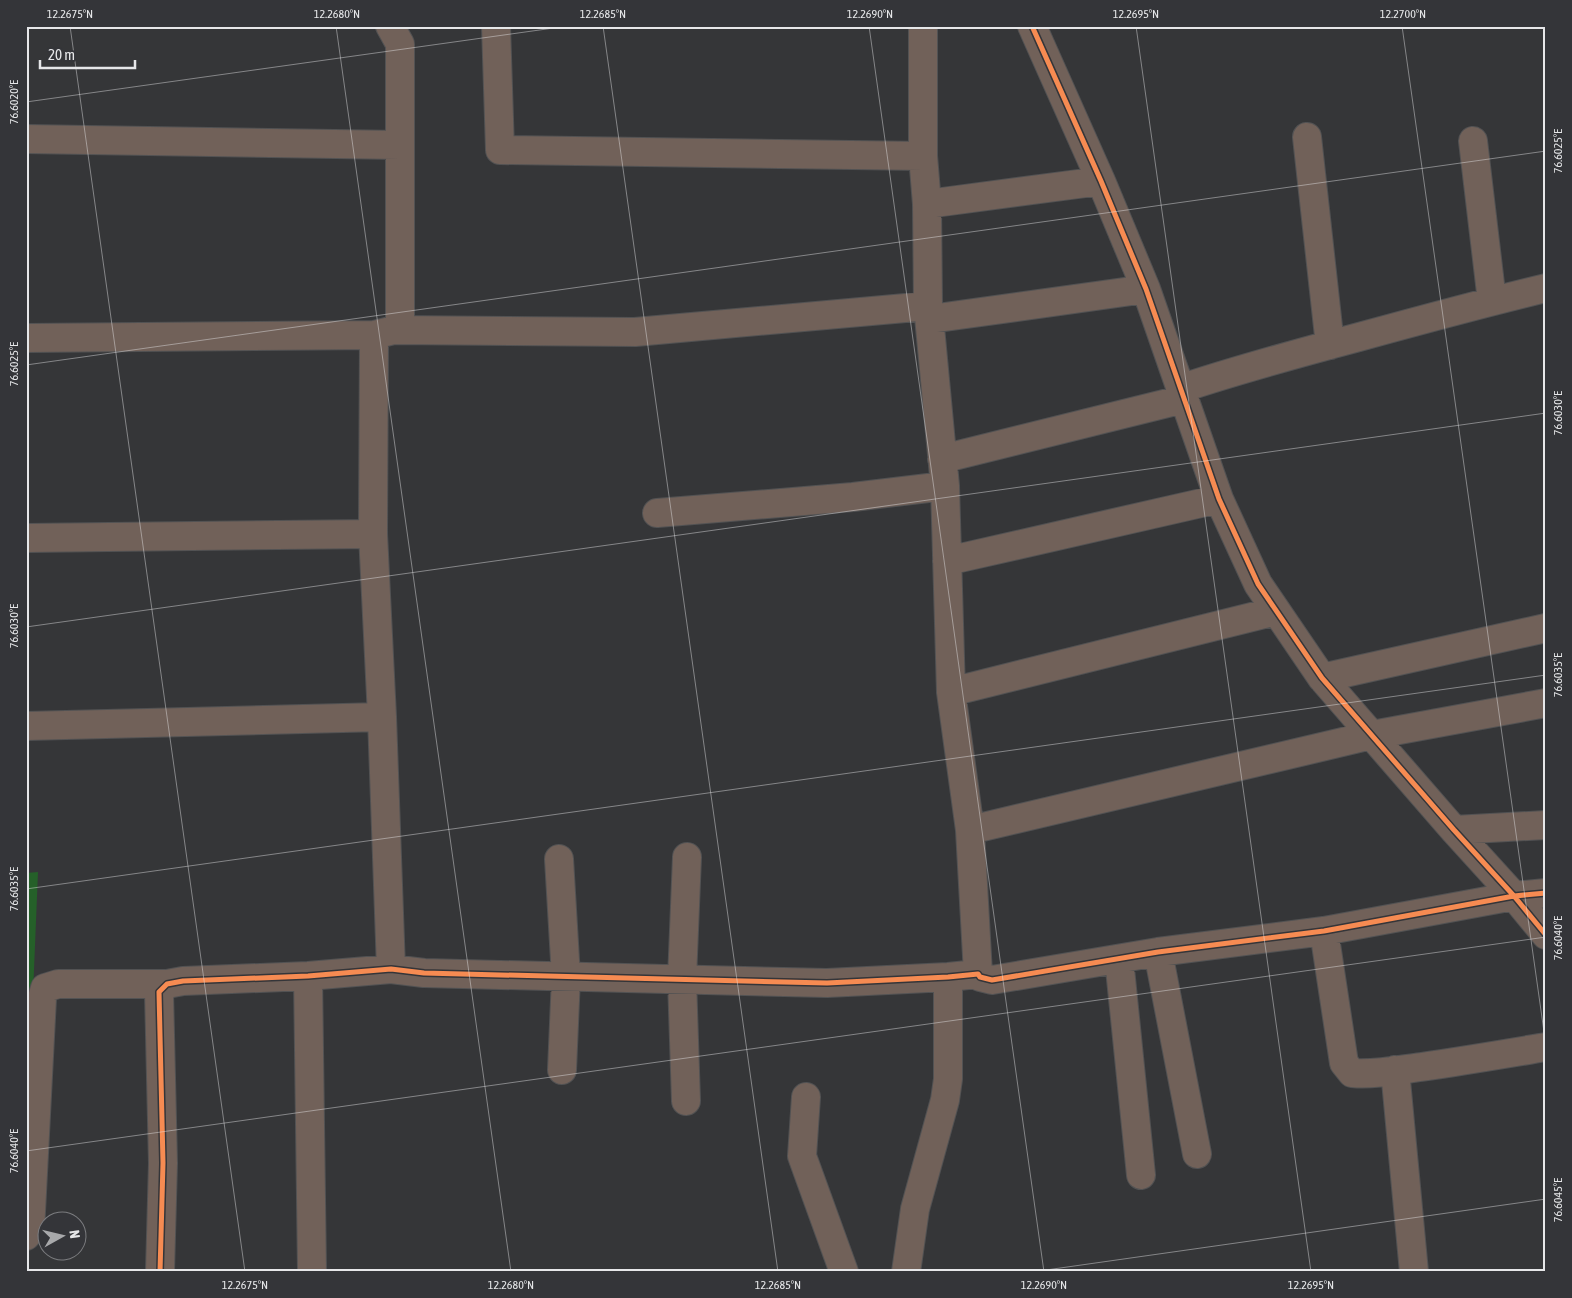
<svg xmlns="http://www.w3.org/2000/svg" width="1572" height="1298" viewBox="0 0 1572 1298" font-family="'Asap Condensed',sans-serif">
<rect width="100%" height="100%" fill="#353638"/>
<path fill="#256029" d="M38,872l-12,294v-293z"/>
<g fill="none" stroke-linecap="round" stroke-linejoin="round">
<g stroke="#525253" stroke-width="30">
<path id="street" d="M390,26l10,18v279l-6,7 -20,5 -1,199 9,183 9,252
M496,26l4,124 423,6
M923,26v130l4,48 1,102 17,180 6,206 19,138 8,144
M1032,26l69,155 45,108 73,210 39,85 64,94 132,152 60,66 32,39
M1307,137l23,208
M26,139l374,6
M1473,141l19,160
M927,204l174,-23
M930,319l216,-30
M394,330l241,2 293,-26
M26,338l348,-3
M1180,389c59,-20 119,-36 179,-52 62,-17 124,-34 187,-49
M942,459l242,-60
M657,513l196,-16 92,-11
M26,538l347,-4
M947,561l272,-62
M1322,678l224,-50
M951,692l325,-81
M26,726l356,-9
M970,830l402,-95 174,-32
M1454,830l92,-5
M559,859l7,118 -4,93
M1324,931l20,132 8,10c23,2 47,-3 69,-6 42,-6 83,-13 125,-20
M1158,952l39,202
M1119,959l22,216
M308,976l4,296
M1395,1070l19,202
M806,1097l-4,59 42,116
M686,1101l-4,-122 5,-122
M26,1236l4,-5 12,-233 3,-10 13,-4h109
M160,1272l3,-109 -4,-171 8,-8 16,-3 125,-5 83,-7 33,4 403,10 121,-6 30,-3 2,3 12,3 166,-28 166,-21 190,-35 32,-3
M906,1272l9,-63 30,-109 3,-21v-102"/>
</g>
<use href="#street" stroke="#716159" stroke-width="28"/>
<g stroke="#343539" stroke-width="8">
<path id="cycleway" d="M1032,26l69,155 45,108 73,210 39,85 64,94 132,152 60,66 32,39
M160,1272l3,-109 -4,-171 8,-8 16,-3 125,-5 83,-7 33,4 403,10 121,-6 30,-3 2,3 12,3 166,-28 166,-21 190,-35 32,-3"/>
</g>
<use href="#cycleway" stroke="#f68b52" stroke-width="5"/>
</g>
<path fill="none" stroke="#e6e7e9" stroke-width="1" stroke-opacity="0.45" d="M70,26l175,1246M336,26l175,1246M603,26l175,1246M869,26l175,1246M1136,26l175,1246M1402,26l144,1020M26,102l542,-76M26,365l1520,-214M26,627l1520,-214M26,889l1520,-214M26,1151l1520,-214M1032,1272l514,-73"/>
<rect width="1572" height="1298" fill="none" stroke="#343539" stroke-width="55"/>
<g transform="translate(62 1236) rotate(82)"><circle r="24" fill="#343539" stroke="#7b7c7f"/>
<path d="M0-4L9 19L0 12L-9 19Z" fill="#a8a9ab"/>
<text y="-8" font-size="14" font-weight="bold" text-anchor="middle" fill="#e6e7e9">N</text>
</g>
<path d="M40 60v8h95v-8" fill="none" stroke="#e6e7e9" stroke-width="2.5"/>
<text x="48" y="60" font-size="15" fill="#e6e7e9" stroke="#343539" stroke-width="4" paint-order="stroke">20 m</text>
<rect x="28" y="28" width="1516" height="1242" fill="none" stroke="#e6e7e9" stroke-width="2"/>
<g font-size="12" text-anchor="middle" fill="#e6e7e9">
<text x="70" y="18">12.2675°N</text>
<text x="337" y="18">12.2680°N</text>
<text x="603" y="18">12.2685°N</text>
<text x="870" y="18">12.2690°N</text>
<text x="1136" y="18">12.2695°N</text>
<text x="1403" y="18">12.2700°N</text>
<text transform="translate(14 102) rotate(-90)" y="4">76.6020°E</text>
<text transform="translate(1558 151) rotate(-90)" y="4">76.6025°E</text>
<text transform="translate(14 364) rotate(-90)" y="4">76.6025°E</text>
<text transform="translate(1558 413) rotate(-90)" y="4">76.6030°E</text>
<text transform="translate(14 626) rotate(-90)" y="4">76.6030°E</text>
<text transform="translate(1558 675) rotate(-90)" y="4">76.6035°E</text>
<text transform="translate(14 889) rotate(-90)" y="4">76.6035°E</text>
<text transform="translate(1558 938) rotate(-90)" y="4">76.6040°E</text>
<text transform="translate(14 1151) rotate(-90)" y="4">76.6040°E</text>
<text transform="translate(1558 1200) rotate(-90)" y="4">76.6045°E</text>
<text x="245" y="1289">12.2675°N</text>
<text x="511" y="1289">12.2680°N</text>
<text x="778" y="1289">12.2685°N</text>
<text x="1044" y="1289">12.2690°N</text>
<text x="1311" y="1289">12.2695°N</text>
</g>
</svg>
